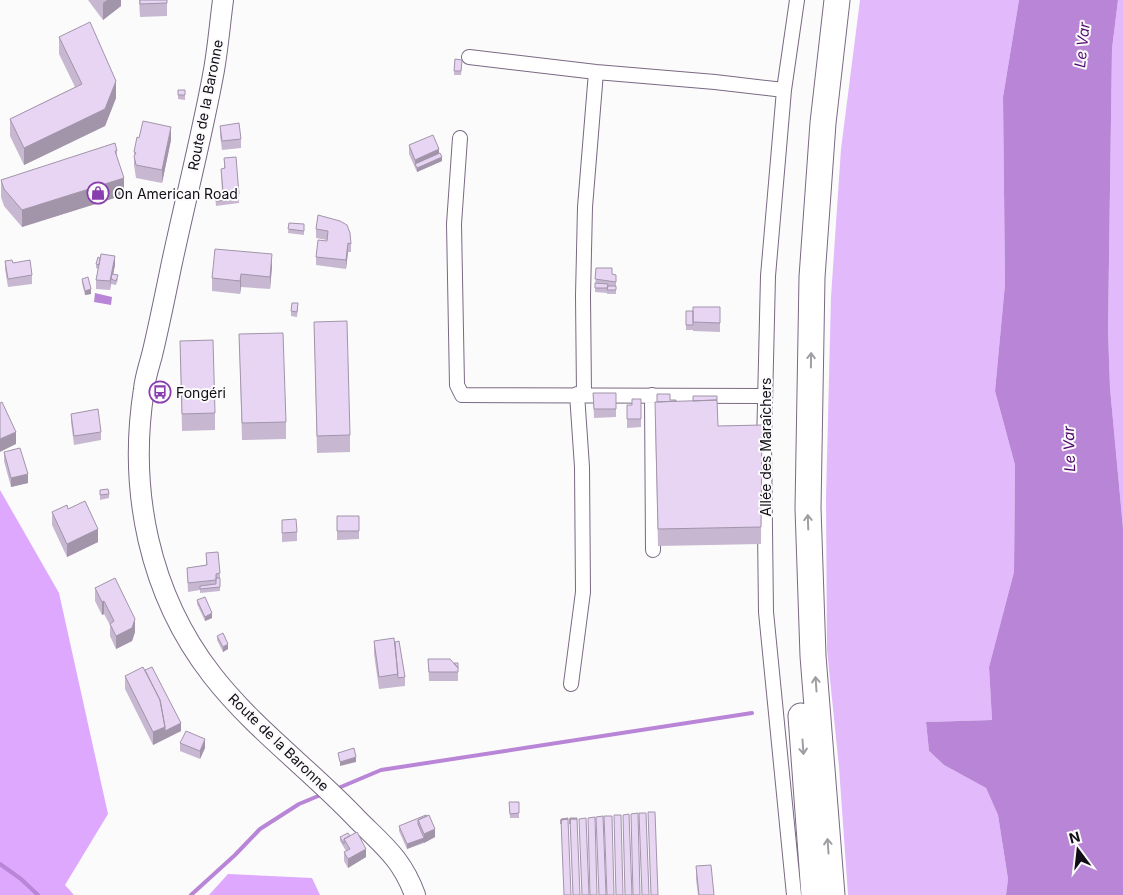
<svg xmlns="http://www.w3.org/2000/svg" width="1123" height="895" viewBox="0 0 1123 895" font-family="Inter,sans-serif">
<rect width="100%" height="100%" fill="#fbfbfb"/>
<path fill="#e2b9fb" d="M860,0h159l-16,97 2,187 -10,107 20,74 -1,107 -25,95 3,53 -66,2 3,29 15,14 42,23 12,27 10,64 -2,16h-158l-9,-128 -12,-117 -1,-153 5,-200 10,-148z
M1118,0h5v528l-13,-140 -2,-58 4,-281z"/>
<path fill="#dda8fd" d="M0,490l59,103 49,221 -43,71 9,10h-74z
M228,874l84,4 8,17h-111z"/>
<path fill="#b985d7" d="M1019,0h99l-6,49 -4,281 2,58 13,140v367h-117l2,-16 -10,-64 -12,-27 -42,-23 -15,-14 -3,-29 66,-2 -3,-53 25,-95 1,-107 -20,-74 10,-107 -2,-187z
M95,293l17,4 -1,8 -17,-3z"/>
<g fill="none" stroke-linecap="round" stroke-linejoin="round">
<path stroke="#b985d7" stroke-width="4" d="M336,789l45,-19 371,-57
M0,864l21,15 17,16
M191,895l44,-40 25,-26 39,-25 24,-10"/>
<g stroke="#796983" stroke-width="16">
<path id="street" d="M469,57l127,15 119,10 69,8
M460,138l-6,86 3,161 5,10 303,1
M584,394l-1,-98 2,-89 11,-135
M652,395l1,155
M571,684l12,-92 -1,-125 -5,-73
M794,895l-28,-283 -2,-167 4,-169 16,-186 13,-90"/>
</g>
<g stroke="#796983" stroke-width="22">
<path id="secondary" d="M223,0c-3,23 -5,47 -9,70 -12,66 -29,131 -43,197 -6,29 -12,59 -19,88 -3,11 -7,23 -8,34 -16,101 5,205 68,286 42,54 99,95 146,145 26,26 44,39 57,75"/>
</g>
<g stroke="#796983" stroke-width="27">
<path id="highway" d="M801,716l13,179
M832,895l-19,-239 -5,-148 4,-231 11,-154 14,-123"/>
</g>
<use href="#street" stroke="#fff" stroke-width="14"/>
<use href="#secondary" stroke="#fff" stroke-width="20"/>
<use href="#highway" stroke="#fff" stroke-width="25"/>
</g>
<path fill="#c7b7d1" d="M88,0h33v6l-18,14z
M139,0h28v16l-27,1z
M59,37l57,61 -11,28 -81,39 -14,-29v-17l65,-32 -16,-33z
M455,59l7,5 -1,11h-7z
M178,90h7v10l-7,-1z
M220,126l21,13v9l-19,2 -2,-15z
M171,140l-9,43 -26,-5 -2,-13v-13z
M409,145l30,8 3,8 -25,11 -8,-18z
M117,151v7l7,37 -102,32 -18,-21 -3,-9v-17z
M224,158l15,36v9l-23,3 -1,-11h7l-1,-26h3z
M318,215l33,29v8h-3l-2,17 -30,-4v-8l11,-16v-1l-11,-2v-9z
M289,223l15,6v6l-16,-2z
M5,261l27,14v9l-24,3 -3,-18z
M96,264l19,1 -2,9 5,5 -2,6 -5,-1 -1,6 -14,-1v-9l2,-11 -2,-1z
M272,267l-2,22 -29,-2 -1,7 -28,-3v-13z
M596,268l16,6 4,1v19h-9v-3v2l-12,-1z
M82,279l9,15 -6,1 -3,-12z
M720,307v25l-27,-1v-1h-7v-19h7z
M298,308l-1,9 -6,-1v-5z
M314,322l36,113v17l-33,1z
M239,334l47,88v17l-44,1z
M180,341l35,72v17l-33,1z
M593,393h23v24l-22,1z
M641,399v28l-14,1v-23h5z
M670,400l6,1 42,25 44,-1 -1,119 -103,2 -3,-127z
M71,414l30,18v8l-27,5 -3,-23z
M4,452l24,31 -17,4 -7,-26z
M100,490l9,4v4l-9,2z
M68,509l30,33 -31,15 -15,-32v-13z
M337,516h22v23l-22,1z
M282,520l15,12v9l-15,1z
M206,553l14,20v18l-20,2v-3l-12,2 -1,-24 19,-3z
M95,588l40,44 -3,9 -16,8 -6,-13v-11l-6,-11 -2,1 -7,-14z
M197,600l15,18 -7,3 -8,-17z
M217,636l11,13 -5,3 -6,-12z
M374,641l21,1 10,35v9l-26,3 -5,-35z
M428,659l26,4h4v18h-29z
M125,676l56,55 -28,14 -28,-56z
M180,743l25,5 -5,11 -20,-8z
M509,802h10v16h-9z
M426,815l9,22 -11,6 -17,6 -8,-18v-5z
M350,836l16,21 -18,11 -4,-7v-9l2,-1 -6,-10v-4z
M696,866l18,29h-16l-2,-16z"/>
<path fill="#a295aa" d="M107,0h14v6l-18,14v-17z
M116,81v17l-11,28 -81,39v-17z
M171,127v13l-9,43v-13z
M439,149v9l-24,6v-4z
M442,157v4l-25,11v-4z
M124,178v17l-102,32v-17z
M348,243v9l-2,17v-9z
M272,254v13l-2,22v-12z
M115,256v9l-3,15 -1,-1 -1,11v-9z
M241,274v13l-1,7v-13z
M91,289v5l-6,1v-4z
M16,432v12l-16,8v-13z
M28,474v9l-17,4v-9z
M98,529v13l-31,15v-13z
M104,601v13l-2,1v-13z
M212,613v5l-7,3v-4z
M135,619v13l-3,9 -16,8v-13z
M228,644v5l-5,3v-5z
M181,723v8l-28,14v-13l12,-5z
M205,739v9l-5,11v-8z
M356,757v5l-16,4v-4z
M435,829v8l-11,6v-9z
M424,838v4l-17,7v-5z
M366,849v8l-18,11v-9z"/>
<path fill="#e7d5f3" stroke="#a295aa" d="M140,0h27v3l-27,1z
M90,22l26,59 -11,28 -81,39 -14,-29 72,-35 -23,-47z
M455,59l7,1 -1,11h-7z
M178,90h7v5h-7z
M143,121l28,6 -9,43 -26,-5 -2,-9 2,-3 -2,-1 3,-15 2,1z
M239,123l2,16 -19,2 -2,-15z
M433,135l6,14 -24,11 -6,-15z
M115,143l2,8h-2l9,27 -102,32 -18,-21 -3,-9z
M440,153l2,4 -25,11 -2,-4z
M236,157l3,37 -9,1 -1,-5 -6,1 -2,-22 4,-1 -1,-10z
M229,194l1,6 -14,1 -1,-6z
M318,215l22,6 7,4 3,8 1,11 -3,-1 -2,17 -30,-3 2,-17 9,1 1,-10 -12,-2z
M289,223l15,1v7l-16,-2z
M215,249l57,5 -2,23 -29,-3 -1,7 -28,-3z
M101,254l14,2 -5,25 -14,-1z
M98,257l2,1 -1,7 -3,-1z
M12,260l1,3 17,-3 2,15 -24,4 -3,-18z
M596,268h16v6l4,1v7l-21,-3z
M112,274l6,1 -2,6 -5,-2z
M88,277l3,12 -6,2 -3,-12z
M595,283l13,1 -1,4h-12z
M608,286h8v4h-9z
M292,303h6l-1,9 -6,-1z
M693,307h27v16l-27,-1z
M686,311h7v14h-7z
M347,321l3,114 -33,1 -3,-114z
M283,333l3,89 -44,1 -3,-89z
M213,340l2,73 -33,1 -2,-73z
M593,393h23v16h-22z
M657,394h13v6h6v1l-19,1z
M693,396h24v4l-24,1z
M632,399h9v20h-14v-14h5z
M717,400l1,26 44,-1 -1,102 -103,2 -3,-127z
M2,402l14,30 -16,7v-36z
M98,409l3,23 -27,4 -3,-22z
M20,448l8,26 -17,4 -7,-26z
M108,489l1,5 -9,1v-5z
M85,501l13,28 -31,15 -15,-32 15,-7 1,4z
M337,516h22v15h-22z
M296,519l1,13 -15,1v-13z
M218,552l2,21 -4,1v6l-28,3 -1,-15 20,-3 -1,-12z
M115,578l20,41 -3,9 -16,8 -6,-12 4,-3 -10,-20 -2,1 -7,-14z
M216,578h4v9l-20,2v-3l16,-2z
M205,597l7,16 -7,4 -8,-17z
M223,633l5,11 -5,3 -6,-11z
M394,638l4,36 -19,3 -5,-36z
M399,641l6,36 -7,1 -3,-36z
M428,659h22l8,9v4h-29z
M454,663h4v5z
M143,667l17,33 5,27 -12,5 -28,-56z
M152,667l29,56 -16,8v-4l-5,-27 -15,-30z
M186,731l19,8 -5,12 -20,-8z
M354,748l2,9 -16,5 -2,-9z
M509,802h10v11l-9,1z
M648,812h7l3,83h-7z
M638,813l2,82h-7l-2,-81z
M639,813h7l3,82h-7z
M629,814l3,81h-7l-2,-80z
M426,815l1,1 -9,4v4l6,14 -17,6 -8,-18z
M429,815l6,14 -11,5 -6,-14z
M614,815h7l2,80h-7z
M603,816l3,79h-7l-3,-78z
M604,816h8l2,79h-7z
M595,817l2,78h-7l-2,-77z
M568,818v1l-7,1v4v-5z
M570,818h7v1h-7v5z
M586,818l3,77h-7l-3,-76z
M568,819l3,76h-7l-3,-75z
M570,819h7l3,76h-7z
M357,832l9,17 -18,10 -4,-7 6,-3 -6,-10z
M348,833l2,3 -6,3v5l-4,-7z
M711,865l3,30h-15l-3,-29z"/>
<defs><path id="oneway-shaft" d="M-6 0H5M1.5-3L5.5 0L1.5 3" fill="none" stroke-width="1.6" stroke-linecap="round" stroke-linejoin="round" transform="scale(1.25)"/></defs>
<g stroke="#a09ea2">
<use href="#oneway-shaft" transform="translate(811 360) rotate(-89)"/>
<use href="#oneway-shaft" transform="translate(808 522) rotate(-92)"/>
<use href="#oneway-shaft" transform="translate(816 684) rotate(-94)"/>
<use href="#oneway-shaft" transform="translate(803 747) rotate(86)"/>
<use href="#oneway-shaft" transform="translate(828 846) rotate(-94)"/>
</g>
<defs>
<g id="shop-ring" transform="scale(1.125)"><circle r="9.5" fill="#fbfbfb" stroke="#893eaf" stroke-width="1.5"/><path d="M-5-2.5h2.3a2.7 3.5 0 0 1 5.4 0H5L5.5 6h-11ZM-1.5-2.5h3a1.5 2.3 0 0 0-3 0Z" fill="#893eaf"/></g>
<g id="bus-ring" transform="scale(1.125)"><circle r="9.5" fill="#fbfbfb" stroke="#893eaf" stroke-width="1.5"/><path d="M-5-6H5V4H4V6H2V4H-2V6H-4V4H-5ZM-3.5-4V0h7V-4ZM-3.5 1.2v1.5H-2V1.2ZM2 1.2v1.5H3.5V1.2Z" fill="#893eaf"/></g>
</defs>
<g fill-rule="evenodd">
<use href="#shop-ring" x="98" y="193"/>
<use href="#bus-ring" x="160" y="392"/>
</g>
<g text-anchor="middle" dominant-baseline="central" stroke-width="4" stroke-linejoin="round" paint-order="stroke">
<g font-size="14" fill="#120c16" stroke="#fbfbfb">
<text transform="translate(205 105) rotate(-79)">Route de la Baronne</text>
<text transform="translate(765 447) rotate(-90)">Allée des Maraîchers</text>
<text transform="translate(279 742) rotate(44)">Route de la Baronne</text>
</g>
<g font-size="14" fill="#120c16" stroke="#fbfbfb" text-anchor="start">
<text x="114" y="193">On American Road</text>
<text x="176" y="392">Fongéri</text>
</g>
<g font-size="15" font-style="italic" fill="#520870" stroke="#fbfbfb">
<text transform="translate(1082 45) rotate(-84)">Le Var</text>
<text transform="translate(1069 449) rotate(-92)">Le Var</text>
</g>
</g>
<g transform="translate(1078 850) rotate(345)" stroke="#fbfbfb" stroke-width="4" paint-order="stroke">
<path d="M0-4L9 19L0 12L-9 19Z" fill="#120c16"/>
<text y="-8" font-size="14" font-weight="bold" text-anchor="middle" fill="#120c16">N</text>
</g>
</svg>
